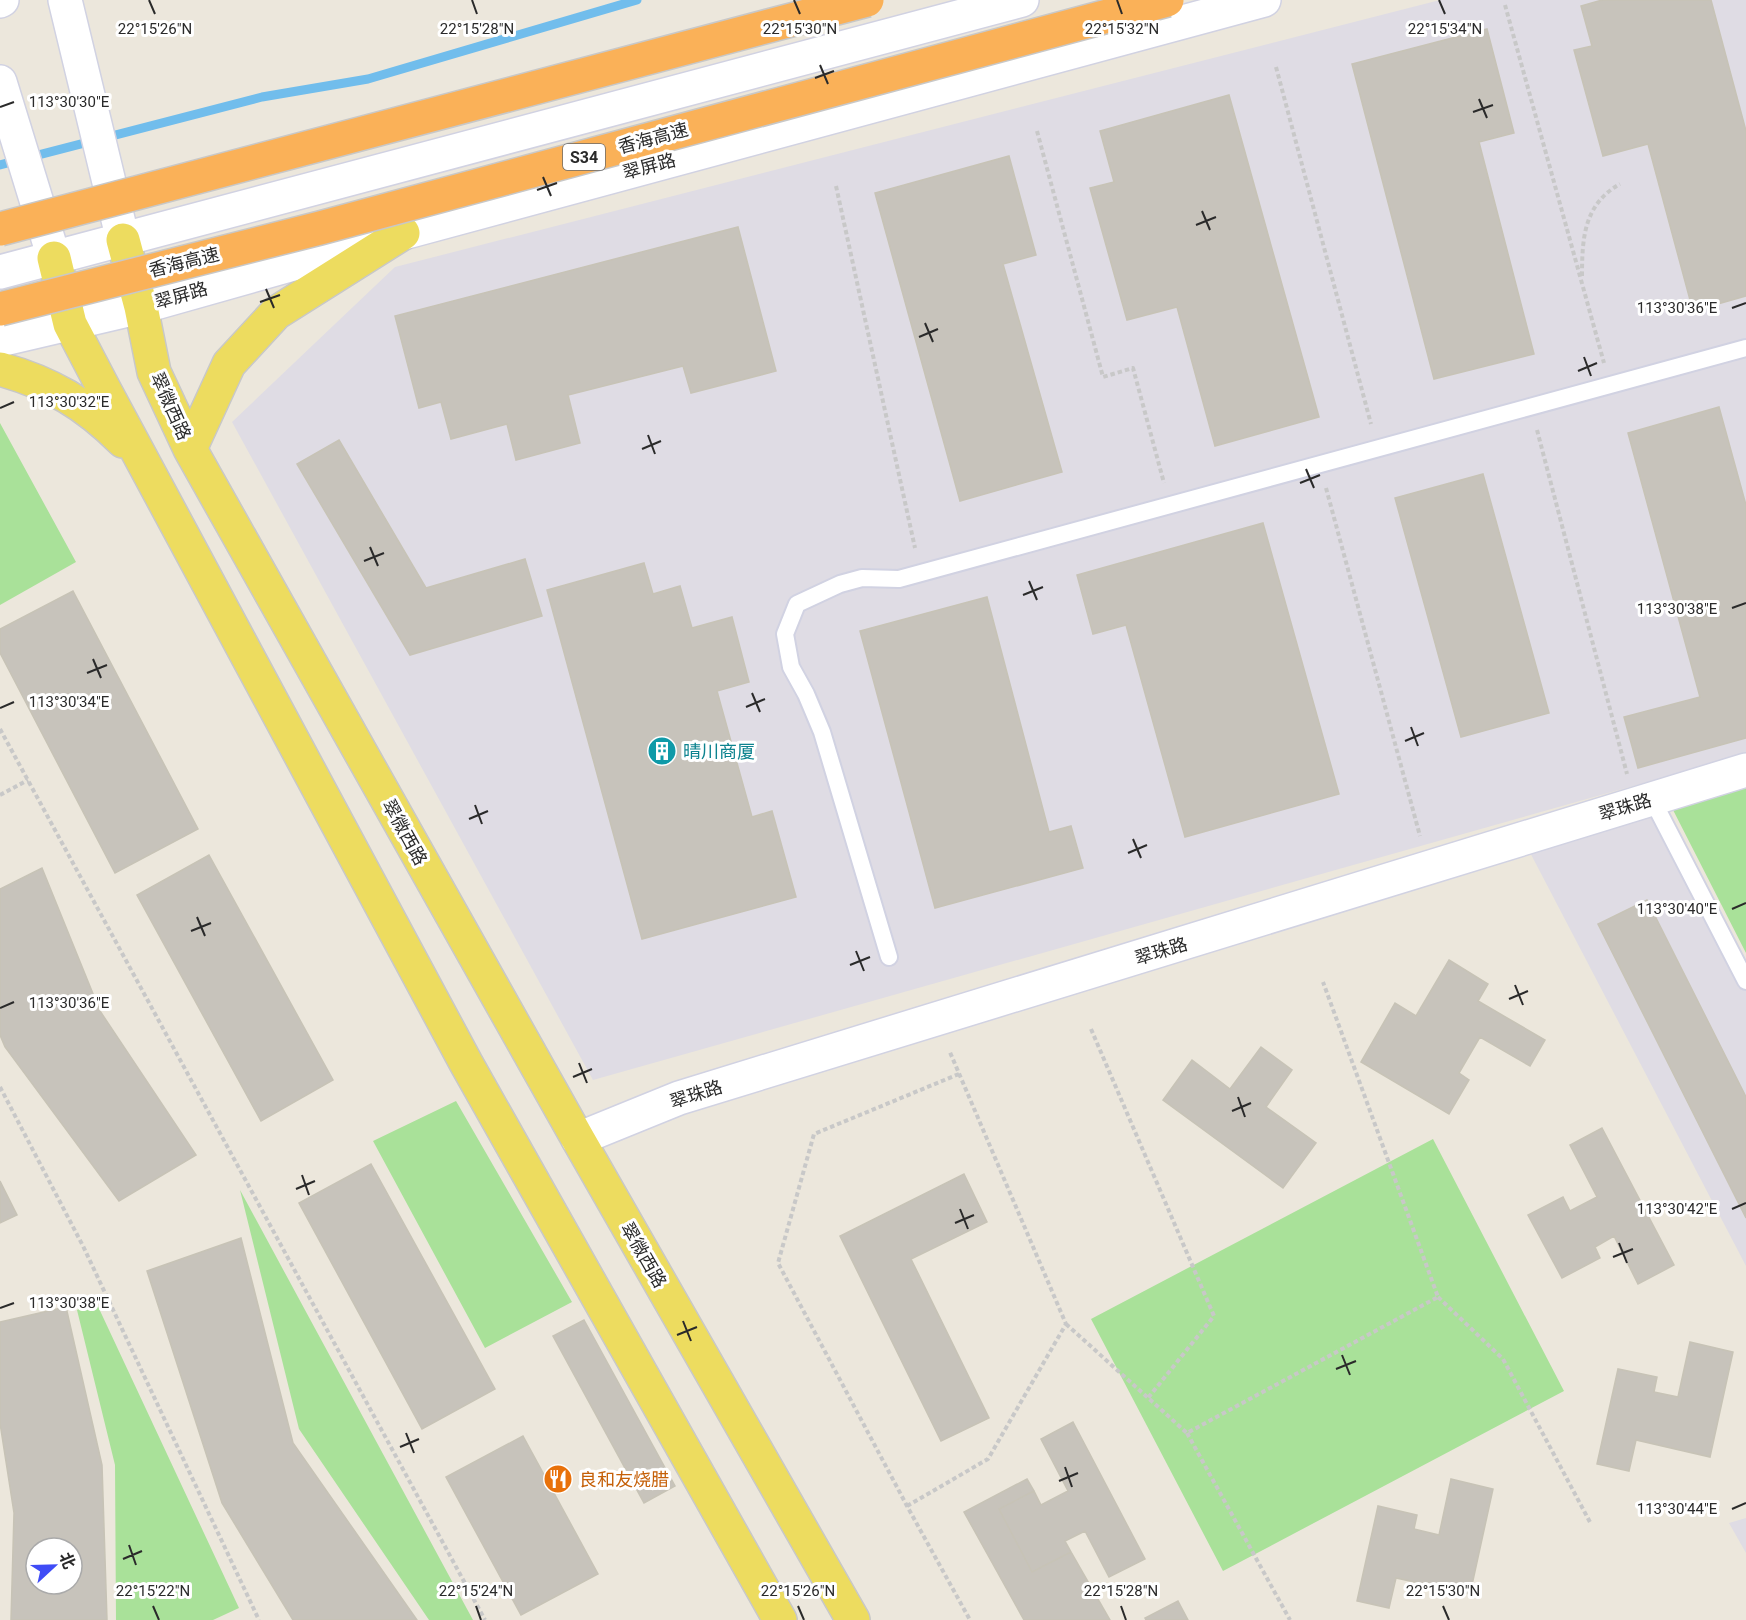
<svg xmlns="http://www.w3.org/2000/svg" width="1746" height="1620" viewBox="0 0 1746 1620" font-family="Roboto,'Noto Sans SC',sans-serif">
<rect width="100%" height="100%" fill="#ece7dc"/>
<path fill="#dfdce4" d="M1440,0h306v754l-1153,326 -361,-658 163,-155z
M1651,800l95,182v284l-223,-427z
M1746,1518v35l-17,-30z"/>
<path fill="#a9e199" d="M0,423l76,139 -76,43z
M1746,785v168l-75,-147z
M456,1101l116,201 -87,46 -112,-207z
M1433,1139l131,252 -341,180 -132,-252z
M240,1190l233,430h-44l-130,-191z
M95,1300l144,308 -26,12h-97l-1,-155 -38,-155z"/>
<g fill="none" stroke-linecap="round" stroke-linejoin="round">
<path stroke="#71bdec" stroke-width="9" d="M0,165l262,-68 106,-18 269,-79"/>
</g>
<path fill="#c7c3bb" stroke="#c7c3b6" stroke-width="1.5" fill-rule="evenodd" d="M1602,0h109l35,131v165l-53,15 -45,-167 -45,12 -29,-106 18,-4 -11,-40z
M1487,29l27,104 -35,9 55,212 -100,25 -82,-315z
M1229,95l90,322 -104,29 -38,-139 -50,13 -37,-132 24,-6 -14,-51z
M1009,156l27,99 -33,9 59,208 -102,29 -85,-308z
M738,227l38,144 -85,22 -8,-27 -115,29 12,48 -64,17 -9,-36 -56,15 -10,-37 -22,6 -24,-92z
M1719,407l27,98v233l-108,30 -14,-51 76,-20 -72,-264z
M339,440l87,148 99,-29 17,57 -132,39 -113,-191z
M1483,474l66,239 -88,24 -66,-239z
M1263,523l76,271 -154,43 -59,-212 -33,9 -16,-59z
M644,563l9,31 27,-8 12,42 40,-11 17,65 -32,9 35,126 20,-6 24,86 -154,42 -95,-349z
M73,591l125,238 -83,44 -115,-220v-24z
M987,597l62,235 22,-6 12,42 -148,40 -75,-277z
M209,855l124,225 -72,41 -124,-226z
M42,868l58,143 96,144 -77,46 -114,-154 -5,-12v-146z
M1647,900l99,197v121l-148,-294z
M1449,960l39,24 -10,17 67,39 -15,26 -50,-29 -21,36 10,7 -20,34 -88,-52 34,-59 21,13z
M1261,1047l31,23 -26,37 50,36 -33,45 -120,-88 29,-40 38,29z
M1602,1128l72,137 -36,19 -24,-48 -19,11 5,11 -38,20 -34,-63 35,-18 7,14 27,-14 -27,-52z
M371,1164l124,225 -73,40 -123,-226z
M964,1174l23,48 -76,37 78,159 -48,23 -101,-205z
M0,1181l17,34 -17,8z
M241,1238l52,205 124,177h-124l-71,-117 -75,-232z
M66,1307l36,158 5,155h-96l3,-107 -14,-90v-101zM36,1548h36v36h-36z
M584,1320l91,166 -31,17 -91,-167z
M1690,1342l43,10 -23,105 -74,-17 -7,31 -32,-7 21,-95 39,8 -3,15 24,5z
M1073,1422l72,137 -36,18 -24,-46 -20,10 6,11 -39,20 -33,-63 35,-18 7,14 27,-14 -27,-52z
M523,1436l75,138 -77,41 -75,-138z
M1027,1479l7,12 -35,18 33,63 39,-20 39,68h-86l-60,-108z
M1451,1479l42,10 -23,105 -74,-16 -7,30 -32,-7 21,-95 39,9 -3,14 25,6z
M1178,1601l10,19h-42l-1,-2z"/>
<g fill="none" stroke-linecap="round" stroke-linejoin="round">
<g stroke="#d1d2e2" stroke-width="20">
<path id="service" d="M1652,799l94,182
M889,957l-67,-225 -16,-38 -15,-27 -6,-33 12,-30 43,-20 22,-6 37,1 847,-231"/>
</g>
<g stroke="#d1d2e2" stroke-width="36">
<path id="minor" d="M0,1l2,-1
M578,1139l101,-41 1067,-328"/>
</g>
<g stroke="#d1d2e2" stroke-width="36">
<path id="secondary" d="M65,0l58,240
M0,82l54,176
M0,272l1022,-272
M0,340l141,-33 262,-74 861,-233"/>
</g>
<g stroke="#c8c8c8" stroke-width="36">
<path id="primary" d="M123,240l18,67 13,65 36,77 388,690 275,481
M54,258l16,66 34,65 362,674 314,557
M0,369c51,14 86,35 123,72
M190,449l39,-85 47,-51 127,-80"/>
</g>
<path stroke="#c8c8c8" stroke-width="4" stroke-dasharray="4.5 3" stroke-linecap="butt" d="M1505,5l99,358
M1276,67l95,357
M1037,131l66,246 30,-9 31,115
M836,186l79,362
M1582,276c0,-38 2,-72 38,-92
M1537,430l90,344
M1326,488l94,348
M0,729l485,891
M0,795l28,-15
M1091,1029l123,287 -66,82
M959,1074l-145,60 -36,129 129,243 63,114
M0,1087l83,159 176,374
M1438,1297l65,62 88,165
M1066,1324l121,109 251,-136 -115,-315
M1187,1433l103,187
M907,1506l81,-47 78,-135 -117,-274"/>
<use href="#service" stroke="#fff" stroke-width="16"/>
<use href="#minor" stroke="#fff" stroke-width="33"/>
<use href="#secondary" stroke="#fff" stroke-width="33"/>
<use href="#primary" stroke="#eddc5f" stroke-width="33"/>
<g stroke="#c8c8c8" stroke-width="36" stroke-linecap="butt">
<path id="motorway-bridge" d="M0,229l867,-229
M0,309l320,-81 847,-228"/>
</g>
<use href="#motorway-bridge" stroke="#fab158" stroke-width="33"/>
</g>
<path fill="none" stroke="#2a2a2a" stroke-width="2" d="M149,0l6,14M472,0l5,14M794,0l6,14M1117,0l5,14M1439,0l6,14M820,65l8,19M815,78l19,-7M1479,99l8,19M0,107l14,-5M1473,112l20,-7M543,177l8,19M537,190l20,-7M1202,211l8,19M1196,225l20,-8M266,289l8,19M260,302l20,-7M1732,308l14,-5M925,323l8,19M919,337l19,-8M1584,357l7,19M1578,371l19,-8M0,408l14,-6M648,435l7,19M642,449l19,-8M1306,469l8,19M1300,483l20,-8M370,547l8,19M364,561l20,-8M1029,581l8,19M1023,595l20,-8M1732,608l14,-5M93,659l8,19M87,673l20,-8M752,693l8,19M746,707l19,-8M0,708l14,-6M1411,727l7,19M1405,741l19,-8M475,805l7,19M469,819l19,-8M1133,839l8,19M1128,853l19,-8M1732,909l14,-6M197,917l8,19M191,931l20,-8M856,951l8,20M850,965l20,-8M1515,985l8,20M1509,999l19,-8M0,1008l14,-6M579,1063l8,20M573,1077l19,-8M1238,1097l7,20M1232,1111l19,-8M302,1175l7,20M296,1189l19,-8M960,1209l8,20M1732,1209l14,-6M955,1223l19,-8M1619,1243l8,20M1613,1257l20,-8M0,1308l14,-5M683,1321l8,20M677,1335l20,-8M1342,1355l8,20M1336,1369l20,-8M406,1433l8,20M400,1447l19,-8M1065,1467l7,20M1059,1481l19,-8M1732,1509l14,-6M129,1545l7,20M123,1559l19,-8M153,1606l6,14M476,1606l5,14M798,1606l6,14M1121,1606l5,14M1443,1606l6,14"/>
<defs>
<g id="building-disc" transform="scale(1.5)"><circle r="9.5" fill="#0f9aa8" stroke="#fff"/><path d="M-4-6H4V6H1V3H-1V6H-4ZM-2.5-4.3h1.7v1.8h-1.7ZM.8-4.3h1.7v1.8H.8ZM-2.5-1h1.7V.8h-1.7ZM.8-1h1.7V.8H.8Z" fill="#fff"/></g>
<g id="restaurant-disc" transform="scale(1.5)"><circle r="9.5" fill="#e8710a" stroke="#fff"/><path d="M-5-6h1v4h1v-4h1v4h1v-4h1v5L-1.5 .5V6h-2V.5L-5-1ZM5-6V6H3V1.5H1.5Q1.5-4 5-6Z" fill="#fff"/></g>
</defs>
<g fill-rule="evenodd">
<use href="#building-disc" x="662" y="751"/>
<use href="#restaurant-disc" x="558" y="1479"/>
</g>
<g text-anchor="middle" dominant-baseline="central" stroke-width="6" stroke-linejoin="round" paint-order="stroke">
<rect fill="#fff" stroke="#6a6a6a" stroke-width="1.5" x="563" y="144" width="42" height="26" rx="4.5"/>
<g font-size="16" font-weight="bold" fill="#2a2a2a">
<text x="584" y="157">S34</text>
</g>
<g font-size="18" fill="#2a2a2a" stroke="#fff">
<text transform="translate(653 138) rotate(-15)">香海高速</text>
<text transform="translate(649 166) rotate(-15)">翠屏路</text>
<text transform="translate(184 262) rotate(-14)">香海高速</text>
<text transform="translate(181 295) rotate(-16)">翠屏路</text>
<text transform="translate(171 406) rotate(66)">翠微西路</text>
<text transform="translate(1625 807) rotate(-17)">翠珠路</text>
<text transform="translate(405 832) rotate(61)">翠微西路</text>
<text transform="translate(1161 951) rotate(-17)">翠珠路</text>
<text transform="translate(696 1094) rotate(-18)">翠珠路</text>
<text transform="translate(644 1255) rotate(60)">翠微西路</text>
</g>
<g font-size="18" fill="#0d838f" stroke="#fff" text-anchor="start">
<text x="683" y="751">晴川商厦</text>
</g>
<g font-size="18" fill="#c56008" stroke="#fff" text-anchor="start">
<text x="579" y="1479">良和友烧腊</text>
</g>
</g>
<g font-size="15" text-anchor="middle" fill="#2a2a2a" stroke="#fff" stroke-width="6" stroke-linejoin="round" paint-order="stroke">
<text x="155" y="34">22°15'26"N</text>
<text x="477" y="34">22°15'28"N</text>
<text x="800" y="34">22°15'30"N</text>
<text x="1122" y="34">22°15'32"N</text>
<text x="1445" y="34">22°15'34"N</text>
<text x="69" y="107">113°30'30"E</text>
<text x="1677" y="313">113°30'36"E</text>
<text x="69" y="407">113°30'32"E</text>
<text x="1677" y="614">113°30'38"E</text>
<text x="69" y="707">113°30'34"E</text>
<text x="1677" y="914">113°30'40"E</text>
<text x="69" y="1008">113°30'36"E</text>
<text x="1677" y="1214">113°30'42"E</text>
<text x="69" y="1308">113°30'38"E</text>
<text x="1677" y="1514">113°30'44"E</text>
<text x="153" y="1596">22°15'22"N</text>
<text x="476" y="1596">22°15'24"N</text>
<text x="798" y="1596">22°15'26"N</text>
<text x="1121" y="1596">22°15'28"N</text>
<text x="1443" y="1596">22°15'30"N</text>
</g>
<g transform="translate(54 1566) rotate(68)"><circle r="28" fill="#ffffff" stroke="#aaaaaa" stroke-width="1.5"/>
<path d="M0-4.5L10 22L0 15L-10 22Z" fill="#3f4cf6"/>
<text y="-9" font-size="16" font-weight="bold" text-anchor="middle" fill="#2a2a2a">北</text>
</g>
</svg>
